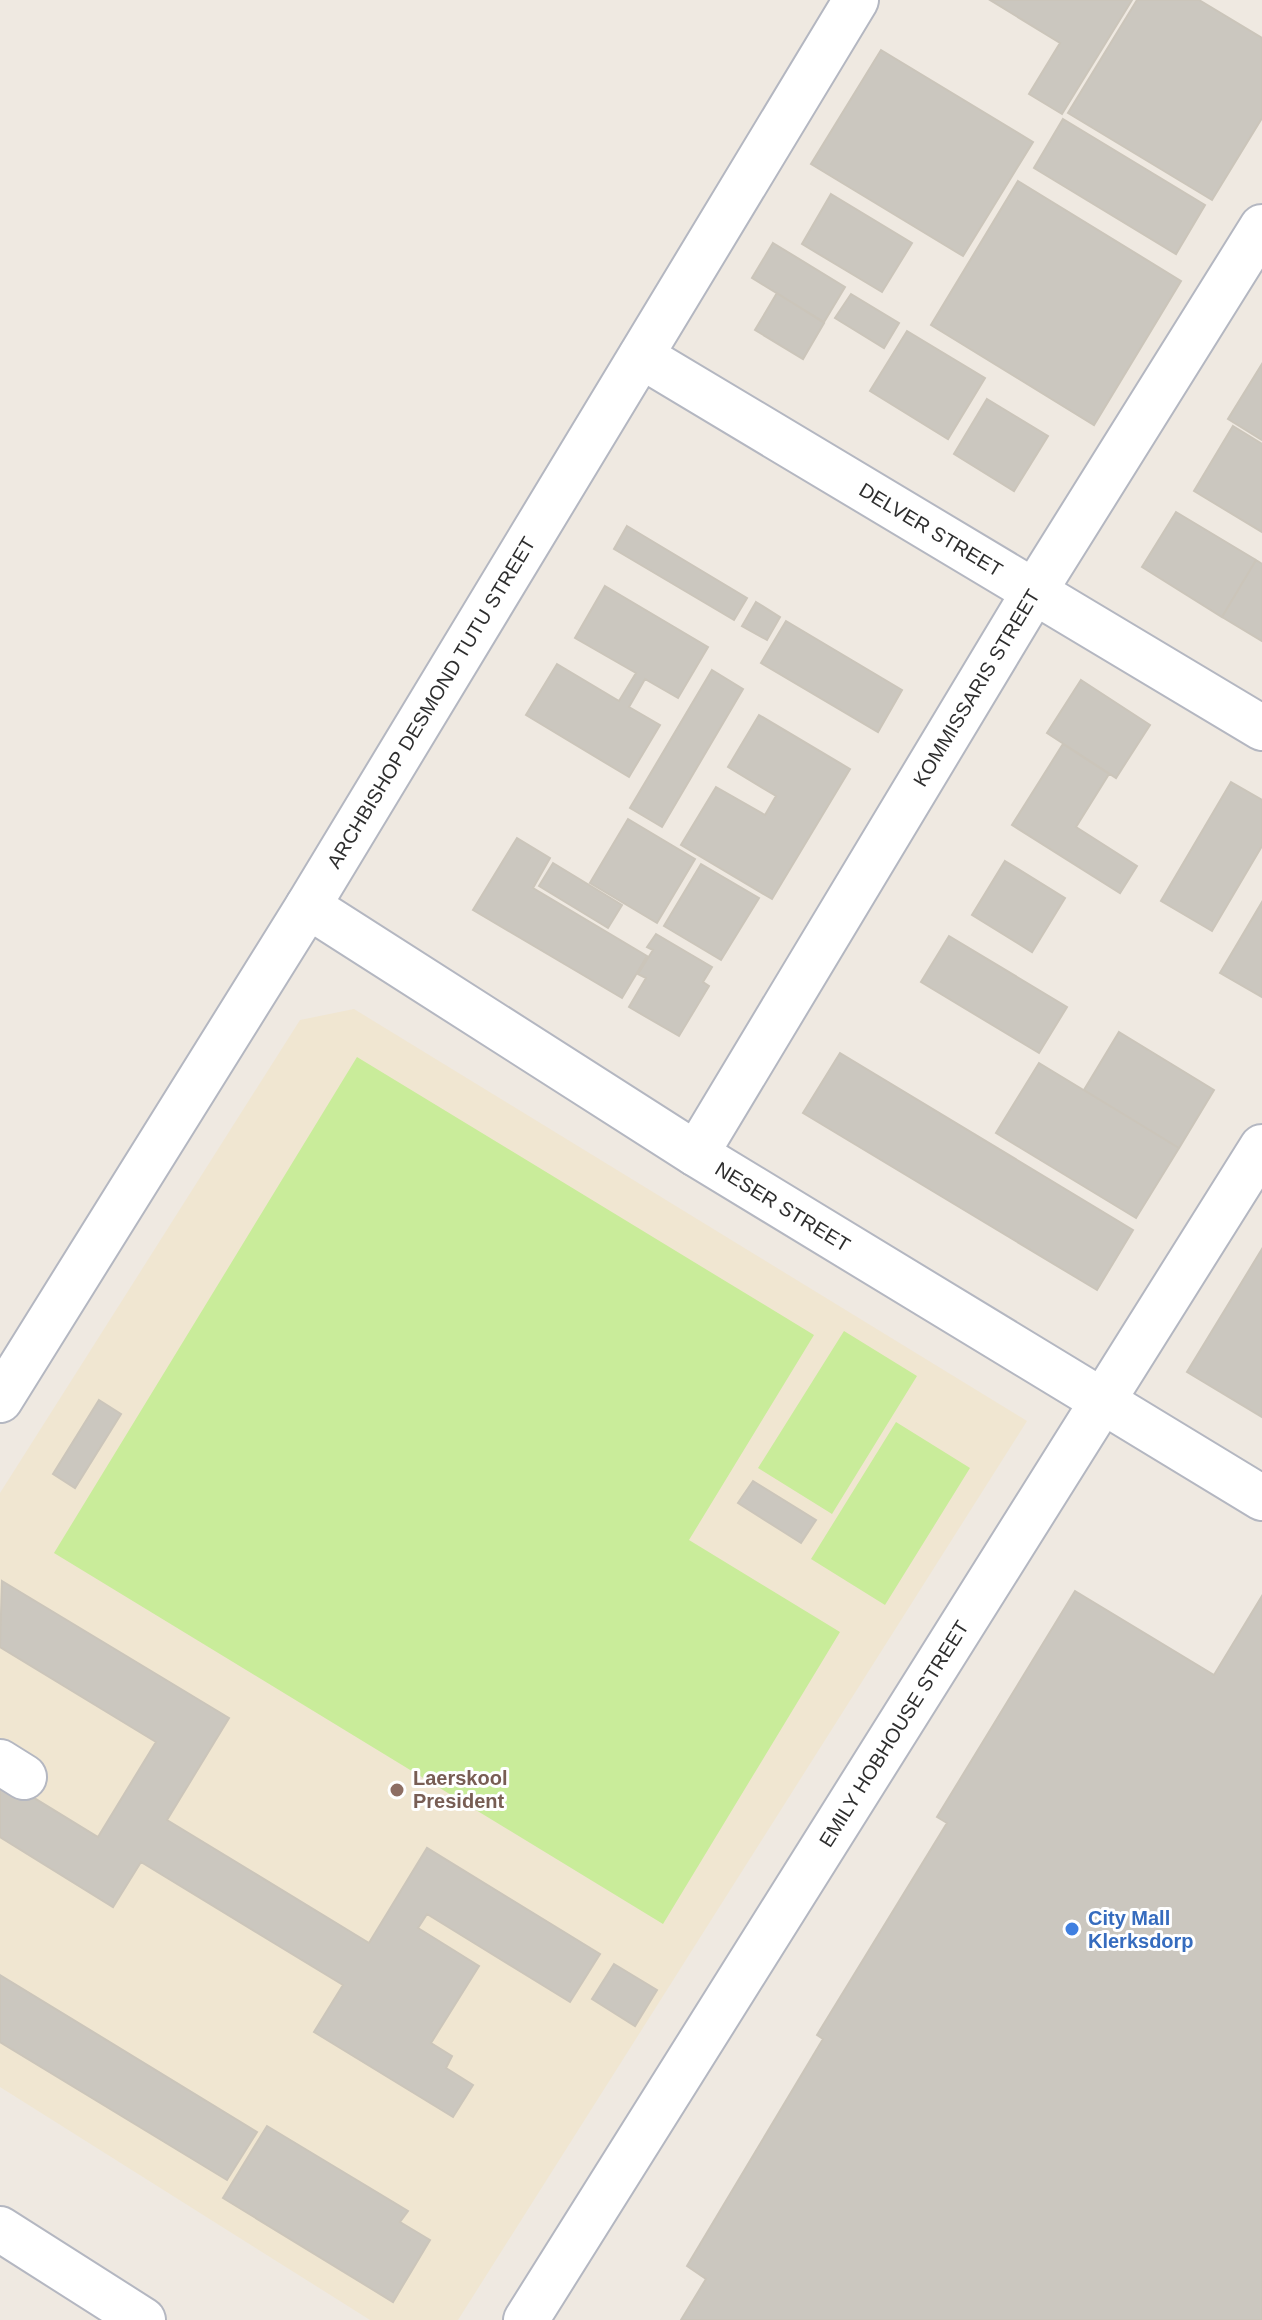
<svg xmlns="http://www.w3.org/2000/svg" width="1262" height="2320" viewBox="0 0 1262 2320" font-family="Helvetica,sans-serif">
<rect width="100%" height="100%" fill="#efe9e1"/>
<path fill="#f0e6d1" d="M354,1009l673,412 -569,899h-88l-370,-233v-594l300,-473z"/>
<path fill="#c9ec9a" d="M357,1057l457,278 -125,205 151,92 -177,292 -609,-371z
M844,1331l73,45 -85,138 -74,-46z
M896,1422l74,46 -85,137 -74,-46z"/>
<path fill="#cbc7bf" stroke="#cbc5ba" stroke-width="2" d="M990,0h142l-70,114 -33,-20 31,-51z
M1137,0h62l63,38v80l-50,82 -144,-87z
M881,50l152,92 -70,114 -152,-92z
M1063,119l142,86 -29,49 -142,-86z
M1018,181l163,100 -87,144 -163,-100z
M831,194l81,49 -30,49 -80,-48z
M773,243l72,44 -21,35 -72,-44z
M777,293l47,30 -21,36 -48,-29z
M851,294l48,29 -15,25 -49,-30z
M907,331l78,47 -37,61 -78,-48z
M1262,364v76l-34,-21z
M987,399l61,37 -34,55 -60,-37z
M1233,426l29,18v88l-68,-41z
M1176,512l80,48 -34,57 -80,-50z
M627,526l120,72 -13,22 -120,-71z
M1256,560l6,4v77l-40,-24z
M605,586l103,61 -30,51 -33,-19 -16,28 31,18 -31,52 -103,-62 31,-51 62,37 17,-28 -61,-35z
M756,602l24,15 -13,23 -25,-14z
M786,621l116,69 -24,42 -117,-69z
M712,670l31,19 -81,138 -32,-19z
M1081,680l69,45 -34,53 -69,-45z
M759,715l91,54 -78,130 -91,-54 35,-58 49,28 11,-19 -48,-29z
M1063,744l46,30 -33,53 61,39 -17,27 -108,-68z
M1231,782l31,18v46l-50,85 -51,-30z
M628,819l67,40 -38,64 -67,-40z
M517,838l33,20 -17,30 114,68 -25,42 -149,-88z
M1005,861l60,37 -33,54 -60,-37z
M553,863l69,42 -14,23 -69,-42z
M701,864l58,34 -38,62 -57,-34z
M1262,902v95l-42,-24z
M656,934l56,33 -9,15 6,4 -30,50 -50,-29 17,-29 -8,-4 15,-24 -6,-3z
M949,936l118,71 -28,46 -118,-71z
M1119,1032l95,58 -35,58 -95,-58z
M840,1053l293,177 -36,60 -294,-177z
M1039,1063l140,85 -43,70 -140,-85z
M1262,1249v168l-75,-45z
M99,1400l22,14 -46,74 -22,-14z
M753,1481l63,39 -15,23 -63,-40z
M2,1581l227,137 -62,102 202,123 58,-95 173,106 -30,48 -143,-88 -9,14 61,38 -48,77 21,13 -6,12 27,17 -20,32 -139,-85 29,-47 -202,-123 -28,45 -113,-70v-60l98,60 58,-95 -156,-95z
M1075,1591l139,84 48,-79v724h-581l25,-41 -19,-13 136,-227 -6,-4 130,-212 -10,-6z
M614,1964l43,26 -22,36 -43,-27z
M0,1975l257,157 -30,48 -227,-138z
M267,2126l141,85 -8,11 30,18 -37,62 -170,-104z"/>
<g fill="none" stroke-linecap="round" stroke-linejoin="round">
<g stroke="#b4b7c1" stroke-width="48">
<g id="minor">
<path id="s1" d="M641,356l621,372"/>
<path id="s2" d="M308,906l388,248 566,344"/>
<path id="s3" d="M696,1154l338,-562 228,-365"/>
<path id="s4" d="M0,1400l308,-494 548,-906"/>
<path d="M0,1762l24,15"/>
<path d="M0,2229l143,91"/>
<path id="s5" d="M526,2320l736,-1173"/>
</g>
</g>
<use href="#minor" stroke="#fff" stroke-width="44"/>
</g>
<circle fill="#8d6e63" stroke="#fff" stroke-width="3" cx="397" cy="1790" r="8"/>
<circle fill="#3f7fe0" stroke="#fff" stroke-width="3" cx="1072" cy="1929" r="8"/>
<g text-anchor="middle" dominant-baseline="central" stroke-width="6" stroke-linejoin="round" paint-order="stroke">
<g font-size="20" fill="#2e2e2e" stroke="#fff">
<text stroke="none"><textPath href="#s1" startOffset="338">DELVER STREET</textPath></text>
<text stroke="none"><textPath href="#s3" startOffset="544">KOMMISSARIS STREET</textPath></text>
<text stroke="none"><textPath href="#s4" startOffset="820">ARCHBISHOP DESMOND TUTU STREET</textPath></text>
<text stroke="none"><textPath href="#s2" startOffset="562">NESER STREET</textPath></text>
<text stroke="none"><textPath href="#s5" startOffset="692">EMILY HOBHOUSE STREET</textPath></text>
</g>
<g font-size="20" font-weight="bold" fill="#785e54" stroke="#fff" text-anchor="start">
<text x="413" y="1778">Laerskool<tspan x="413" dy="23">President</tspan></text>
</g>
<g font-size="20" font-weight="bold" fill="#366cbe" stroke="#fff" text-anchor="start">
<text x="1088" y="1918">City Mall<tspan x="1088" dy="23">Klerksdorp</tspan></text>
</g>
</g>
</svg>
